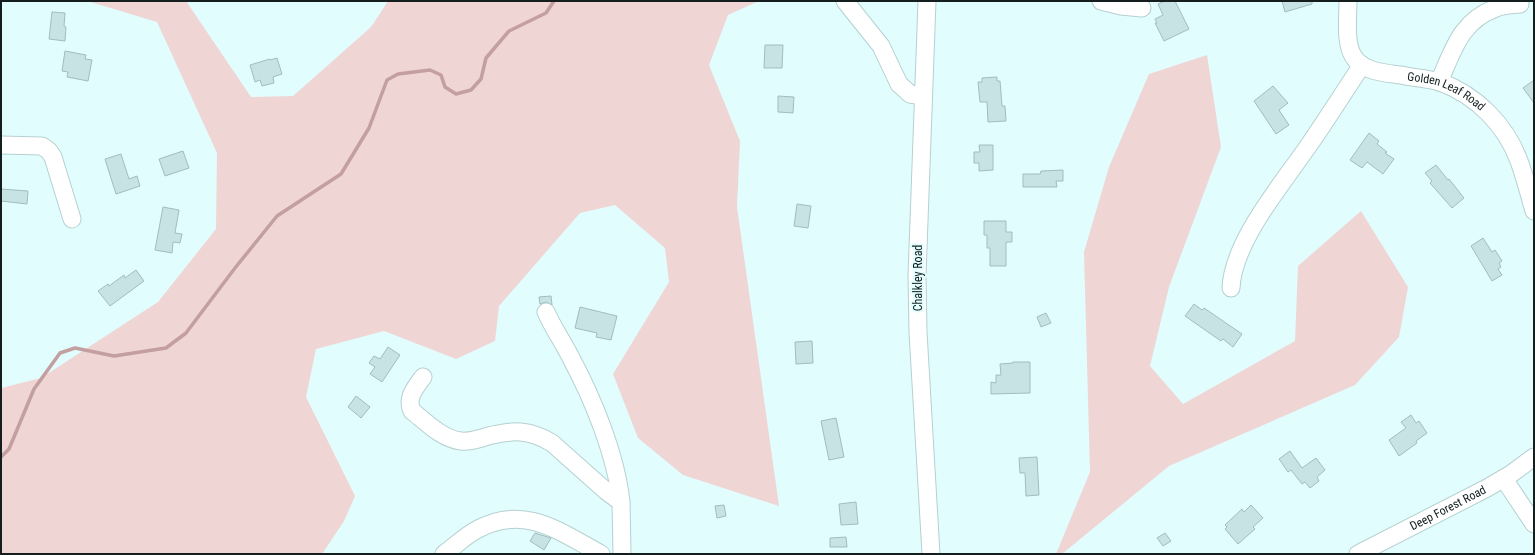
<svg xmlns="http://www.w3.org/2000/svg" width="1535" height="555" viewBox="0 0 1535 555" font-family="'Roboto Condensed',sans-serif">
<rect width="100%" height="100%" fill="#e2fdfe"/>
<path fill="#f0d5d5" d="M87,1h99l65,96 42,-1 78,-69 17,-26h371l-31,14 -19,50 31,76 -3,66 42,299 -96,-31 -45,-37 -25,-64 56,-92 -4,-34 -50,-43 -35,8 -81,93 -4,35 -39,18 -72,-28 -68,18 -10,48 49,99 -11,25 -22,33h-321v-166l40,-10 117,-76 58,-73 1,-76 -60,-131z
M1207,55l14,92 -52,140 -19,79 33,38 112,-63 3,-75 63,-55 47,76 -9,50 -44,48 -186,81 -107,88h-6l34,-82 -6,-220 25,-85 40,-93z"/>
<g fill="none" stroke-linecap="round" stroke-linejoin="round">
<path stroke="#c39fa0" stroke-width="3.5" d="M1,457l8,-8 25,-60 26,-36 15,-5 39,8 52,-8 20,-15 49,-65 42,-52 64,-42 28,-46 18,-48 11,-6 32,-4 11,5 4,12 11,7 15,-4 10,-11 5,-21 23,-27 37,-18 8,-12"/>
</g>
<path fill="#c8e3e4" stroke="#a3bdbe" d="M1165,1h10l14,28 -25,12 -9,-18h2l-2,-4 8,-4 -5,-11z
M1282,1h30v3l-27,8z
M52,12l13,1 -1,13 2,1 -1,14 -16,-2z
M765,45h18l-1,23h-18z
M65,51l21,4 -1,4 7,1 -4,21 -21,-4 1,-5 -6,-1z
M277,58l5,16 -9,3 1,6 -12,3 -2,-6 -5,2 -5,-17 20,-6v1z
M997,77v4h3l2,25h3l1,15 -18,1 -1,-20h-7l-2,-20h4v-4z
M1534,80v23l-11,-15z
M1273,86l15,17 -9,7 10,15 -13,9 -22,-33z
M778,96l16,1 -1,16 -15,-1z
M1369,133l10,8 -2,3 10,8 -2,1 9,6 -11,15 -16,-12 -5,6 -12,-8z
M979,145h14v25l-14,1v-8h-5v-11h6z
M183,151l6,17 -24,8 -6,-17z
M121,154l8,25 8,-3 3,10 -24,8 -11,-35z
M1436,165l12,15 1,-1 15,19 -12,10 -22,-25 2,-2 -7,-8z
M1063,170v11h-7l1,6h-34v-13h17l1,-3z
M1,189l27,2 -1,13 -26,-3z
M797,204l14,2 -3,22 -14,-2z
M163,207l16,3 -4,23 7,1 -2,9 -7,-1 -1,11 -17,-3z
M984,221h22v11h6v10h-6v24h-16v-18h-3v-13h-3z
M1483,238l9,14 3,-2 7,11 -3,2 2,4 -3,2 4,6 -10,6 -21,-35z
M136,270l8,11 -34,25 -12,-15 10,-7 1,2 15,-11 1,3z
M551,296l1,9 -6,-3 -6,2 -1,-7z
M1194,304l8,6 2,-2 38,26 -9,13 -10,-8 -2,2 -36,-25z
M580,307l37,9 -6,24 -15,-3 1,-4 -22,-5z
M1046,313l5,10 -10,4 -4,-10z
M812,341l1,22 -17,1 -1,-22z
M388,347l12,8 -18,27 -12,-8 5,-7 -6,-4 5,-7 6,3z
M1013,362h17v31l-39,1v-12l5,1v-8h5l-1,-11 13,-1z
M356,396l14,11 -9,11 -13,-11z
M1411,415l5,8 3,-2 8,12 -11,8 1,2 -18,13 -10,-16 17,-12 -5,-6z
M836,418l8,39 -15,3 -8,-39z
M1290,451l12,17 14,-10 9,12 -8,7 2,4 -9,7 -5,-6 -3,2 -11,-14 -3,2 -9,-13z
M1037,457l2,38 -13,1 -1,-23h-5l-1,-15z
M856,502l2,22 -17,1 -2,-21z
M724,505l2,11 -9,2 -2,-12z
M1251,505l12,13 -10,9 2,2 -17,15 -13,-15 2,-2 -2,-2 17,-16 2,3z
M535,533l16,5 -7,12 -14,-9z
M1165,533l6,8 -8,5 -6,-8z
M846,537l1,10h-17v-9z"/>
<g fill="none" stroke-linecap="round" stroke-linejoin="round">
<g stroke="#b6d0d1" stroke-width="19">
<g id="minor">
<path d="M845,1l36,45 18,38 11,10 13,2"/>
<path d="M927,1l-10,275 1,56 13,222"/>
<path d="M1101,1l20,5 21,2"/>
<path id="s1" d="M1348,1c0,17 -4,46 8,59 10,12 30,13 45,15 12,3 26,3 39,7 36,13 66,43 79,79 6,16 10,33 15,50"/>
<path d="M1439,82c14,-31 21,-61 57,-74 7,-3 16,-3 24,-4"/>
<path d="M1,145l41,1 7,5 4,6 19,62"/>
<path d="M1231,288c2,-47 52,-105 78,-143 18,-26 35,-53 53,-80"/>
<path d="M546,312c7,16 17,30 25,46 22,41 45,97 50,144"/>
<path d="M423,377c-8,11 -17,21 -11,34 14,11 30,28 49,30 9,1 18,-2 27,-5 25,-6 41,-7 64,7l54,48 15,11 1,52"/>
<path d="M1504,479l30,45"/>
<path d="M444,554c11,-8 22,-19 34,-25 47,-25 82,3 123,25"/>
<path id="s2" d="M1358,554l129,-66 24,-14 23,-17"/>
</g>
</g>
<use href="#minor" stroke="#fff" stroke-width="17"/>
</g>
<g text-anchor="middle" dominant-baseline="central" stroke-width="4" stroke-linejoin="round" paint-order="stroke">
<g font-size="12" fill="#141e1f" stroke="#e2fdfe">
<text stroke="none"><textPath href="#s1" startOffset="158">Golden Leaf Road</textPath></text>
<text transform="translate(918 278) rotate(-90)">Chalkley Road</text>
<text stroke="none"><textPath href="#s2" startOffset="101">Deep Forest Road</textPath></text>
</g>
</g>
<rect width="1535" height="555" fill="none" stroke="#141e1f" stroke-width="4"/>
</svg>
